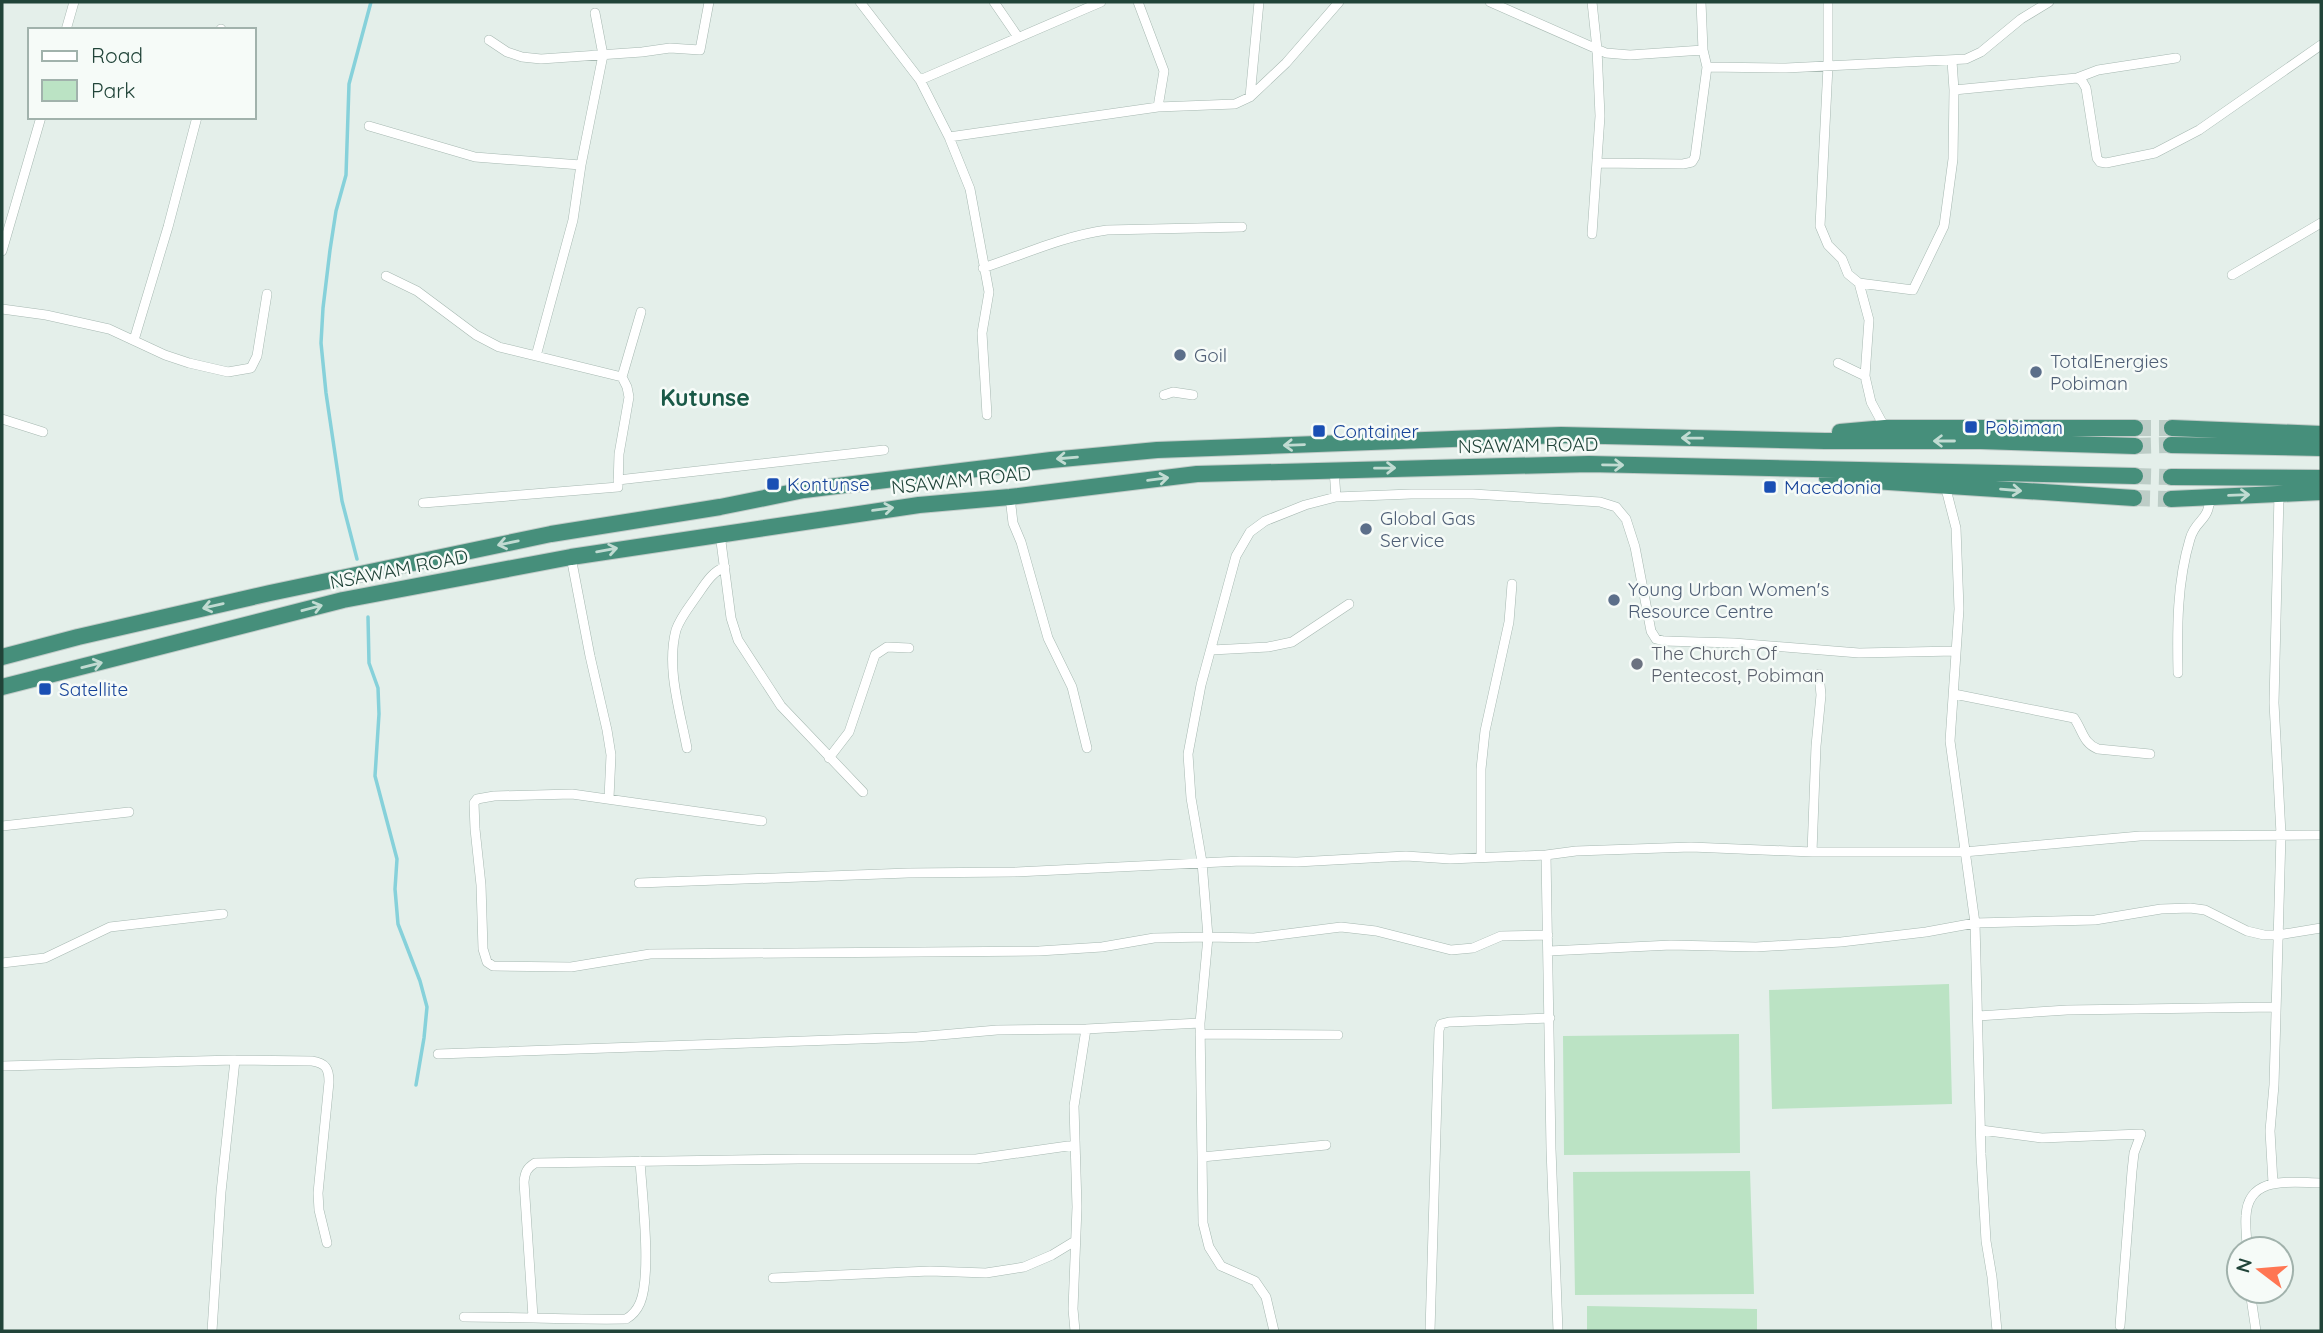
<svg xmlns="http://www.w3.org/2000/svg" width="2323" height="1333" viewBox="0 0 2323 1333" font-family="Quicksand,sans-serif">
<rect width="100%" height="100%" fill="#e4efea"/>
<path fill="#bbe3c4" d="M1949,984l3,120 -180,5 -3,-119z
M1739,1034l1,119 -176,2 -1,-119z
M1750,1171l4,123 -179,1 -2,-123z
M1587,1306l170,3v22h-170z"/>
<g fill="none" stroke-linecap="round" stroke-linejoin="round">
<path stroke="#86d1da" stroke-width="3.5" d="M357,559l-15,-58 -16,-108 -5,-50 2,-35 7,-58 6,-39 10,-36 3,-91 22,-82
M368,617l1,46 9,25 1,26 -4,62 22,83 -2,30 3,35 22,57 7,26 -3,31 -8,47"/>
<path stroke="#bdcdc7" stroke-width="16" stroke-dasharray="16 8" stroke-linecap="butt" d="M2135,428h37
M2135,446l36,-1
M2135,476l36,1
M2134,498l37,1"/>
<g stroke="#a6b8b1" stroke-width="10">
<path id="minor" d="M860,2l60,78 29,57 21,52 19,103 -7,41 5,82
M994,2l24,35
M1138,2l26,69 -6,36
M1490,2l116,51 24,2 73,-5
M1592,2l5,47 3,67 -8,118
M1828,2v64l-8,160 8,19 14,14 6,15 11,9 54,7 31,-64 9,-67 1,-69 -2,-29
M66,30l8,-28
M221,30v-1
M489,40l18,12 15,5 19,2 101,-7 28,-4 30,2 9,-48
M1707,67l79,1 180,-9 15,-7 40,-33 28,-17
M2077,78l21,-8 78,-12
M920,80l181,-78
M1954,90l123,-12 5,3 4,7 11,70 3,4 6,1 49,-10 44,-23 122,-85
M1250,97l9,-95
M369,126l106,31 106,8
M949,137l209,-30 77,-3 15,-7 36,-34 53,-61
M1597,163l86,1 9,-2 3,-5 12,-90 -4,-17 -2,-48
M2,251l39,-134
M983,268c42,-14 80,-32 124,-38l135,-3
M2232,275l89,-52
M386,276l31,15 59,44 23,12 123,30 5,10 2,10 -10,57 -1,33 -195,16
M1859,283l10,37 -4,56 6,26 14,26
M2,309l44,6 63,14 56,26 24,8 39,9 23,-4 6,-12 10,-62
M134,340l34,-113 29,-110
M536,356l37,-136 8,-55 22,-110 -8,-42
M1838,363l27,13
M622,377l19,-65
M1164,395l9,-3 20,3
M2,419l41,13
M1334,469l2,28
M618,480l266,-30
M1945,485l11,43 3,81 -9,132 25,182 6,231 5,87 6,36 5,54
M1010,497l3,26 8,19 27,96 24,49 15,61
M720,534l11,84 7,22 43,66 82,86
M571,557l19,99 17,74 4,25 -2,43
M1212,650l56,-3 24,-5 57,-38
M2178,673c-1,-45 -1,-91 12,-134 6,-21 19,-16 20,-43
M1954,694l120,24c9,13 9,25 24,31l52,5
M687,748c-7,-37 -21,-80 -11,-118 4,-12 13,-23 20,-33 8,-11 15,-25 29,-30
M829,758l20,-26 26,-77 12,-8 22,1
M762,821l-190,-27 -78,2 -17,3 -3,4 1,26 6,56 2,64 4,13 6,4 78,1 79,-13 389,-3 63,-4 52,-9 54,-1 46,1 87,-11 35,4 75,19 22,-2 28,-12 47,-1
M2,826l127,-14
M1812,852l4,-106 5,-51 -2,-21
M1481,857v-88l4,-38 24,-109 3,-38
M639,883l269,-10 107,-1 226,-11 56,1 109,-6 44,3 96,-4
M1549,951l122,-6 85,2 85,-5 85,-10 49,-9 120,-3 66,-11 29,-1 15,2 42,21 17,4h14l43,-7
M2,963l43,-5 65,-31 113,-13
M1978,1016l89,-6 209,-3
M1200,1034l138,1
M438,1054l479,-17 80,-7 89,-1 114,-6
M2,1066l233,-6 77,1c14,2 17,8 17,21l-11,111 1,17 8,33
M1981,1130l61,8 99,-4 -7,19 -2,18 -12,155
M1202,1157l124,-12
M2273,1183l-3,-52 4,-46 7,-251 -7,-131 5,-209
M2247,1249c0,-11 -2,-23 -1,-33 2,-42 46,-33 75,-33
M773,1278l157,-7 56,2 38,-6 28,-12 23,-14
M2250,1291l6,40
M464,1317c54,0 108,3 162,2 7,-4 11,-9 14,-16 12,-28 2,-109 0,-142
M533,1317l-9,-135c1,-10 3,-14 11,-19l264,-4h177l99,-14
M212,1331l9,-139 14,-132
M1075,1331l-2,-22 4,-102 -3,-101 12,-77
M1274,1331l-8,-34 -11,-16 -34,-15 -12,-19 -6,-24 -3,-200 8,-86 -6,-75 -11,-64 -3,-44 13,-69 35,-129 14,-24 15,-11 40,-16 31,-8 75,-3h62l127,8 16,5 10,12 9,28 16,84 5,8 8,2 70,2 125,10 97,-2
M1430,1331l9,-301 2,-6 8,-2 101,-4
M1558,1331l-7,-182 -5,-294 30,-4 115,-4 121,5h152l176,-16 181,-1"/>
</g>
<g stroke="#c1cbc8" stroke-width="18">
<path id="trunk" d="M2172,428l149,6
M1840,432l45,-4h250
M2171,445l150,3
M2171,477l150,1
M1827,478l307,20
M2171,499l150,-7
M2,657l76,-20 192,-44 281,-59 169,-27 84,-17 247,-30 106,-10 404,-15 264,6h156l154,5
M2,687l341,-87 228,-43 348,-52 91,-8 187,-23 392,-10 546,12"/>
</g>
<use href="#minor" stroke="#fff" stroke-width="9"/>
<use href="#trunk" stroke="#468f7b" stroke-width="16"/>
</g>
<defs><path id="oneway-shaft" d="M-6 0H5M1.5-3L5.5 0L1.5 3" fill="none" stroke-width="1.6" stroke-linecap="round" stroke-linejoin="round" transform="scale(1.75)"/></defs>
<g stroke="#c1dbd2">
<use href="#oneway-shaft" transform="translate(1692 438) rotate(-179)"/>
<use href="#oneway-shaft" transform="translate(1944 441) rotate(180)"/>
<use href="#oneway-shaft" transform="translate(1294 445) rotate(178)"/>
<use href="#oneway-shaft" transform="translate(1067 458) rotate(175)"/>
<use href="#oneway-shaft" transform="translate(1613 465) rotate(1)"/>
<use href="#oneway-shaft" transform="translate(1385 468) rotate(-1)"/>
<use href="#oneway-shaft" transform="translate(1158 479) rotate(-7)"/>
<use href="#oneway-shaft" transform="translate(2011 490) rotate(5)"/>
<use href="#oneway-shaft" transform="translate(2239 495) rotate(-2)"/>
<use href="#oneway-shaft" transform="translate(883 509) rotate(-8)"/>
<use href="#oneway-shaft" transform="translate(508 543) rotate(168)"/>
<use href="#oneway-shaft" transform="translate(607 550) rotate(-10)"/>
<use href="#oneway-shaft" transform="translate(213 606) rotate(167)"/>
<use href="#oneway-shaft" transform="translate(312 608) rotate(-15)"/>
<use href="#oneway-shaft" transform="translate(92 665) rotate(-14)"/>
</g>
<g fill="#5c6f8a" stroke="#f6fbf8" stroke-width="2.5">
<circle cx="1180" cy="355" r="7"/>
<circle cx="2036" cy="372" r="7"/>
<circle cx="1366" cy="529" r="7"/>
<circle cx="1614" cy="600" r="7"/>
</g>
<g fill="#1a4fb4" stroke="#f6fbf8" stroke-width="2.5">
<rect x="1964" y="420" width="14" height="14" rx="3.5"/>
<rect x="1312" y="424" width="14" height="14" rx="3.5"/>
<rect x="766" y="477" width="14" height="14" rx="3.5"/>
<rect x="1763" y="480" width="14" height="14" rx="3.5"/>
<rect x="38" y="682" width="14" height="14" rx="3.5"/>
</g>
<circle fill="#6b7280" stroke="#f6fbf8" stroke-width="2.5" cx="1637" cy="664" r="7"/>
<g text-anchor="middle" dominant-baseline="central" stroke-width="5" stroke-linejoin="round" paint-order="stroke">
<g font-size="19" fill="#4e5e75" stroke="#f6fbf8" text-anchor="start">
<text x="1194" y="355">Goil</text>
<text x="2050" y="361">TotalEnergies<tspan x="2050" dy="22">Pobiman</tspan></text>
<text x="1380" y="518">Global Gas<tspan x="1380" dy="22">Service</tspan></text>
<text x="1628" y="589">Young Urban Women's<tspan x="1628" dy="22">Resource Centre</tspan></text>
</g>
<g font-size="19" fill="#164399" stroke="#f6fbf8" text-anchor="start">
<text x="1985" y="427">Pobiman</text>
<text x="1333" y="431">Container</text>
<text x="787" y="484">Kontunse</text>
<text x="1784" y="487">Macedonia</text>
<text x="59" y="689">Satellite</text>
</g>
<g font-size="19" fill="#214439" stroke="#f6fbf8">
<text transform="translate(1528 445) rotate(-1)">NSAWAM ROAD</text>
<text transform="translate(961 480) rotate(-6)">NSAWAM ROAD</text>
<text transform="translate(399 569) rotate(-11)">NSAWAM ROAD</text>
</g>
<g font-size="19" fill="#5b616d" stroke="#f6fbf8" text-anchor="start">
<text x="1651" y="653">The Church Of<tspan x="1651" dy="22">Pentecost, Pobiman</tspan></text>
</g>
<g font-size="23" font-weight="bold" fill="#1a5947" stroke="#f6fbf8">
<text x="705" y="397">Kutunse</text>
</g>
</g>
<rect width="2323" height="1333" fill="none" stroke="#214439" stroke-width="7"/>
<rect x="28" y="28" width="228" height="91" fill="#f6fbf8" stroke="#a1b2ac" stroke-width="2"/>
<rect x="42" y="51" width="35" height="10" fill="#ffffff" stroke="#a1b2ac" stroke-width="2"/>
<text x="91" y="63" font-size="21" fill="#214439">Road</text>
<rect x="42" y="80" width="35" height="21" fill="#bbe3c4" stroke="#a1b2ac" stroke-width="2"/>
<text x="91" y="98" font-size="21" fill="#214439">Park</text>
<g transform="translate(2260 1270) rotate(286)"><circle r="33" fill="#f6fbf8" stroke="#a1b2ac" stroke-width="2"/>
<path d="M0-5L12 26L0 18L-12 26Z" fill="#ff7653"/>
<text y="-10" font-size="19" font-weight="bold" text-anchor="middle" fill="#214439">N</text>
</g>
</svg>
